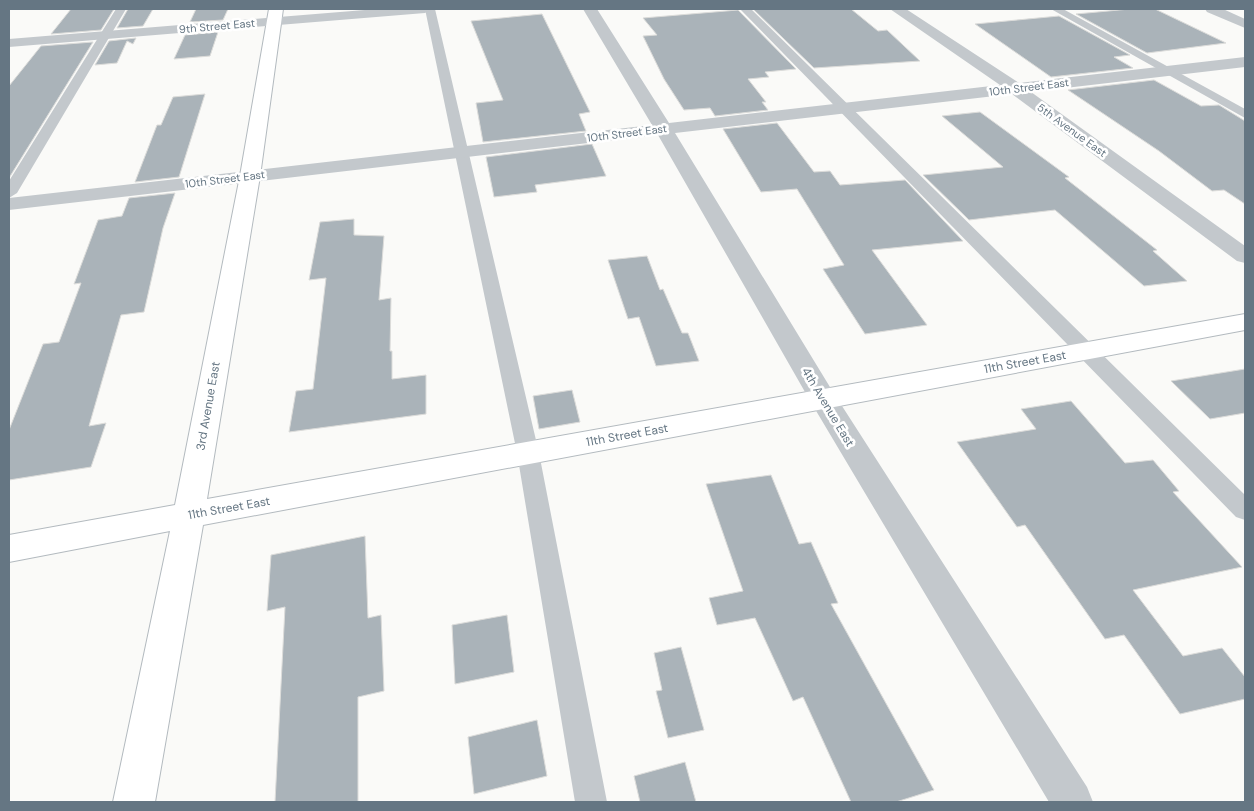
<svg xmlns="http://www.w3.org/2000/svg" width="1254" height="811" viewBox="0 0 1254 811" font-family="'DM Sans',sans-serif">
<rect width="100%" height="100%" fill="#fafaf8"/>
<path fill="#aab3b9" stroke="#dcdcda" d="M71,9h43l-13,21 -50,4z
M128,9h25l-10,17 -26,2z
M196,9h32l-5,11 -33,2z
M753,9h98l27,22 9,-1 33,31 -106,7z
M1130,9h25l71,34 -79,10 -71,-39z
M738,10l58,59 -31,3 4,5 -21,2 18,23h-4l6,8 -53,6 -5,-8 -26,2 -20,-31 -21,-43 14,-1 -14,-17z
M542,14l48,98 -11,2 7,17 -103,11 -7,-39 27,-3 -32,-79z
M1059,16l71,39 -16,2 19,11 -82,9 -76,-53z
M218,32l-8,24 -36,3 11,-24z
M136,38l-3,6 -6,-3 -10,22 -22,2 14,-24z
M93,42l-84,136v-92l32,-40z
M1154,80l47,26 18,-1 26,16v83l-21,-14 -12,1 -53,-40 -91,-61z
M205,94l-26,83 -44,5 22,-57h4l12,-28z
M980,112l89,65 -4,1 92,72 -4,1 34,30 -43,5 -89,-76 -86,10 -46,-45 80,-8 -61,-51z
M777,123l37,49 16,-1 10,14 65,-5 58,61 -91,9 55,75 -62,9 -42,-65 21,-4 -47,-76 -36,3 -38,-63z
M592,144l14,32 -71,9 2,7 -43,5 -8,-40z
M175,193l-12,35 -19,84 -23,3 -32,111 17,-3 -15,44 -82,13v-50l34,-86 16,-2 22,-59 -7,1 24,-64 24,-4 7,-18z
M354,219v16l30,1 -5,64 12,-2 -1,53h2v28l34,-4v39l-137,18 7,-41 17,-2 13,-111 -17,2 11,-58z
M647,256l13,34 3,-1 19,44h6l11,28 -43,5 -17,-49 -11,2 -20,-59z
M1245,369v44l-35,6 -39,-38z
M572,390l8,32 -41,7 -6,-33z
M1071,401l54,62 28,-3 26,31 -6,1 69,75 -109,23 50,66 39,-8 23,29v22l-65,15 -56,-79 -19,4 -80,-114 -8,2 -60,-85 79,-13 -15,-20z
M771,475l28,69 12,-2 27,61 -7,1 103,186 -38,12h-45l-48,-105 -10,4 -38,-83 -38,7 -8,-27 34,-7 -37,-107z
M365,536l3,82 13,-3 3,76 -26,6v105h-83l10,-195 -18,4 4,-56z
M507,615l7,57 -59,12 -3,-59z
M681,647l23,83 -36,8 -12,-47 6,-1 -8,-37z
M537,720l10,56 -73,18 -6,-57z
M685,762l11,40h-56l-6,-26z"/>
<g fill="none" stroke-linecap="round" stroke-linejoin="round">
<g stroke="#b3babf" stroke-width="2">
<path id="secondary" d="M269,9h14l-23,167 -53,323 1038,-185v16l-1042,195 -48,277h-42l57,-271 -161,31v-27l166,-30 65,-329z"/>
</g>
<path fill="#c3c8cc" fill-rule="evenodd" d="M116,9h10l-109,184 -8,5v-17z
M425,9h10l104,444 68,349h-32l-58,-349z
M740,9h11l494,486v25l-9,-3z
M1051,9h12l182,100v9z"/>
<path fill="#c3c8cc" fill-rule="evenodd" d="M377,9h55l-7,4 -416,34v-8z
M583,9h14l72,114 331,-38 -110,-76h16l113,74 226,-26v10l-214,25 214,154v17l-8,-2 -225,-167 -337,39 158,259 254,395 6,15h-44l-240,-403 -151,-264 -649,75v-12l643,-73z
M1205,9h18l22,10v9l-38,-16z"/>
<use href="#secondary" fill="#fff" fill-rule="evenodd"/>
</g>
<g text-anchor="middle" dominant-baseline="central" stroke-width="5" stroke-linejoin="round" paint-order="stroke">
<g font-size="11" fill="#657683" stroke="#fff">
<text transform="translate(217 26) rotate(-5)">9th Street East</text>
<text transform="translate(1029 87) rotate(-7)">10th Street East</text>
<text transform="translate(1072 130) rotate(36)">5th Avenue East</text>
<text transform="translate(627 133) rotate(-7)">10th Street East</text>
<text transform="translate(225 179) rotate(-7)">10th Street East</text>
</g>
<g font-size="12" fill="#657683" stroke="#fff">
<text transform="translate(1025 362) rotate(-10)">11th Street East</text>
<text transform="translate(208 406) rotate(-80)">3rd Avenue East</text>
<text transform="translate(828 407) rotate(59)">4th Avenue East</text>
<text transform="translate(627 435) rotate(-10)">11th Street East</text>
<text transform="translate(229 508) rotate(-10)">11th Street East</text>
</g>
</g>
<rect width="1254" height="811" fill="none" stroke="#657683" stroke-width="20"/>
</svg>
